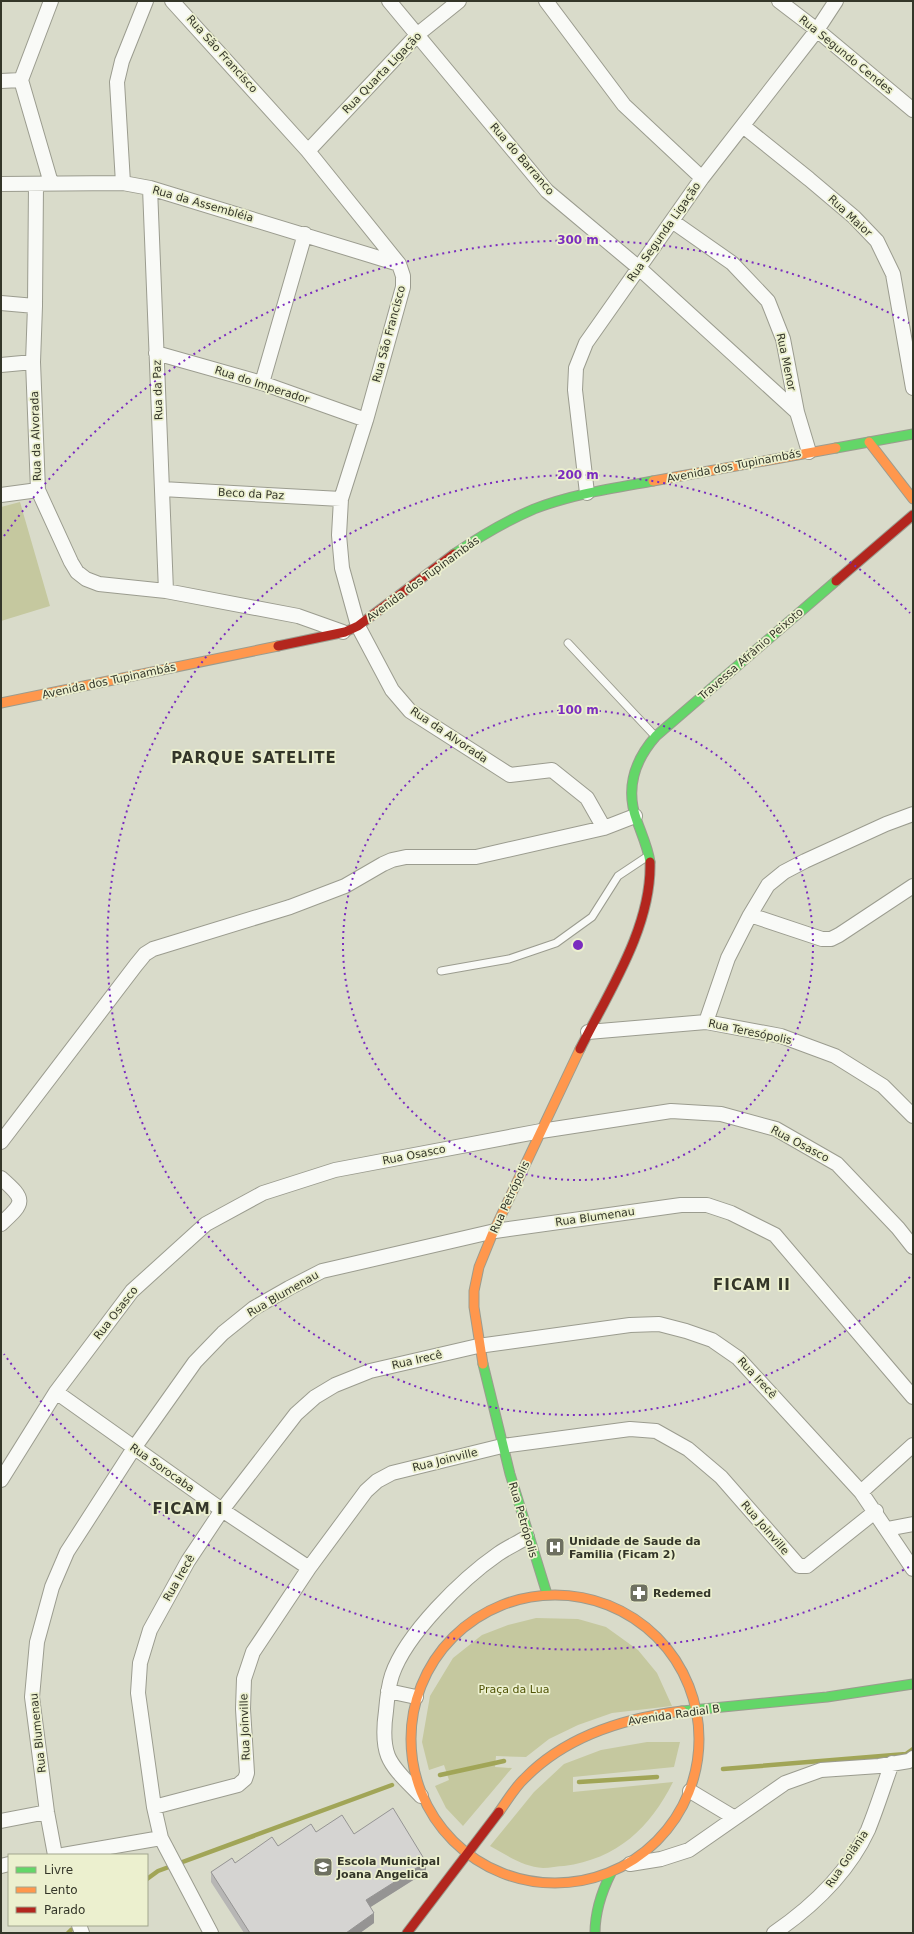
<svg xmlns="http://www.w3.org/2000/svg" width="914" height="1934" viewBox="0 0 914 1934" font-family="'DejaVu Sans',sans-serif">
<rect width="100%" height="100%" fill="#d9dbca"/>
<path fill="#c5c89f" d="M20,502l30,104 -49,15v-114z
M536,1618l42,1 28,8 32,23 19,23 15,33 -60,7 -34,12 -29,14 -23,18 -30,-1 -1,11 17,1 -49,58 -17,-18 -11,-22 14,-6 -5,-15 -15,5 -7,-28 8,-46 23,-38 29,-23 26,-10z
M647,1742h33l-6,25 -101,10v15l100,-10c-23,46 -56,77 -109,84 -6,0 -14,2 -21,2 -19,-1 -37,-13 -53,-22l44,-54 30,-28 37,-14z"/>
<g fill="none" stroke-linecap="round" stroke-linejoin="round">
<path stroke="#a1a557" stroke-width="4.5" d="M723,1769l183,-15 7,-5
M440,1775l64,-14
M579,1782l78,-5
M147,1879l11,-8 234,-86
M68,1933l3,-3"/>
<g stroke="#9b9c8f" stroke-width="9">
<path id="lane" d="M568,643l87,93
M441,971l68,-12 47,-16 36,-26 26,-41 30,-20"/>
</g>
<g stroke="#9b9c8f" stroke-width="16">
<path id="street" d="M172,1l136,150 91,113 4,12v11l-37,133 -25,79 -2,36 3,33 16,58 34,64 18,21 100,64 42,-5 35,28 17,30
M389,1l158,190 92,77 158,144
M546,1l78,104 78,73
M779,1l38,29 96,80
M1,81l20,-1
M743,126l66,53 45,38 23,24 16,33 20,114
M308,151l110,-117 41,-33
M51,183l-30,-103 30,-79
M123,183l-6,-101 5,-21 24,-60
M1,184l122,-1 27,5 249,76
M36,184l-1,122 -2,56 5,128 33,72 6,10 9,7 13,5 67,7 132,25 45,16
M150,188l16,403
M672,221l60,42 36,38 15,38 14,73 12,40
M1,303l34,3
M156,353l106,30 104,37
M1,365l32,-3
M262,383l43,-149
M162,489l179,10
M587,493l-12,-103 1,-22 10,-25 116,-165 115,-148 19,-29
M1,495l37,-5
M750,915l72,24h9l8,-4 74,-49
M706,1022l22,-64 22,-43 18,-30 16,-13 21,-11 81,-37 27,-10
M588,1032l118,-10 75,14 54,20 48,30 30,30
M1,1142l135,-177 9,-11 8,-5 137,-42 55,-21 38,-22 9,-4 14,-3h70l128,-29 31,-12
M1,1178c25,22 24,24 0,46
M56,1392l166,118 87,58
M1,1480l55,-88 76,-101 74,-67 57,-31 72,-23 206,-39 130,-20 50,3 55,15 61,35 61,64 15,19
M861,1492l52,-47
M887,1529l26,-5
M388,1691l28,6
M690,1791l45,27
M421,1796c-11,-12 -27,-25 -33,-40 -5,-13 -4,-31 -2,-45 1,-12 2,-24 6,-36 14,-41 70,-96 106,-121 10,-7 20,-11 29,-17
M154,1807l84,-22 7,-6 2,-6 -4,-64 1,-30 9,-27 56,-84 57,-77 11,-10 15,-8 110,-27 128,-17 26,2 32,18 33,28 78,89h8l69,-55
M1,1821l46,-9
M55,1855l-8,-43 -15,-115 5,-55 15,-55 15,-35 67,-104 61,-86 28,-29 31,-25 35,-20 33,-17 173,-40 186,-26h26l24,8 44,22 138,162
M63,1855l98,-17
M630,1864l31,-5 28,-9 96,-67 36,-13 58,-4 30,-5 4,-3
M1,1866l8,-2
M79,1925l3,8
M211,1933l-50,-95 -7,-31 -16,-114 2,-30 10,-33 38,-69 34,-51 74,-96 19,-17 20,-12 35,-14 108,-25 152,-21 29,-1 27,7 26,9 26,18 123,134 52,77
M774,1933c38,-26 74,-60 94,-103 9,-22 16,-45 24,-67"/>
</g>
<g stroke="#9b9c8f" stroke-width="11">
<path id="fast" d="M836,448l77,-14
M454,554c25,-17 52,-33 80,-45 38,-15 80,-21 119,-28
M650,862c-2,-14 -8,-27 -13,-41 -12,-32 -3,-60 19,-85l180,-155
M483,1364l27,110 37,120
M682,1711l145,-14 86,-13
M595,1933c0,-22 6,-40 16,-60"/>
</g>
<g stroke="#9b9c8f" stroke-width="11">
<path id="slow" d="M869,442l44,57
M653,481l183,-33
M1,703l277,-57
M483,1364l-9,-57v-16l5,-24 13,-32 88,-186
M411 1739a144 144 0 1 1 288 0a144 144 0 1 1-288 0Z
M499,1812c8,-11 16,-25 26,-34 41,-42 100,-60 157,-67"/>
</g>
<g stroke="#9b9c8f" stroke-width="11">
<path id="jam" d="M836,581l77,-66
M278,646l67,-14 13,-6 96,-72
M580,1049c28,-56 72,-122 70,-187
M407,1933l92,-121"/>
</g>
<use href="#lane" stroke="#f9faf7" stroke-width="7"/>
<use href="#street" stroke="#f9faf7" stroke-width="14"/>
<use href="#fast" stroke="#63d668" stroke-width="9"/>
<use href="#slow" stroke="#ff974d" stroke-width="9"/>
<use href="#jam" stroke="#b3261e" stroke-width="9"/>
</g>
<path fill="#b7b6b5" d="M316,1832l110,40 -56,35 4,16 -14,10h-116l-33,-51v-10l67,-26z"/>
<path fill="#959493" d="M426,1862v10l-60,38v-10z
M374,1913v10l-14,10h-14z"/>
<path fill="#d5d4d2" stroke="#959493" d="M393,1808l33,54 -60,38 8,13 -28,20h-96l-39,-61 21,-14 3,5 37,-26 6,9 33,-22 5,8 26,-17 12,19z"/>
<g fill="none" stroke="#7b2cbf" stroke-width="2" stroke-dasharray="2 4">
<circle cx="578" cy="945" r="235"/>
<path d="M910 1277A470 470 0 1 1 910 613"/>
<path d="M909 1567A705 705 0 0 1 4 1354M4 536A705 705 0 0 1 909 323"/>
</g>
<defs>
<g id="hospital-square" transform="scale(1)"><rect x="-9" y="-9" width="18" height="18" rx="4" fill="#6e7061" stroke="#ecf0cf"/><path d="M-5-5h3v3.5h4V-5h3V5h-3V1.5h-4V5h-3Z" fill="#fff"/></g>
<g id="pharmacy-square" transform="scale(1)"><rect x="-9" y="-9" width="18" height="18" rx="4" fill="#6e7061" stroke="#ecf0cf"/><path d="M-2-6h4v4h4v4h-4v4h-4v-4h-4v-4h4Z" fill="#fff"/></g>
<g id="school-square" transform="scale(1)"><rect x="-9" y="-9" width="18" height="18" rx="4" fill="#6e7061" stroke="#ecf0cf"/><path d="M0-5L7-2L0 1L-7-2ZM-4 1L0 2.5L4 1V4Q0 6-4 4Z" fill="#fff"/></g>
</defs>
<g fill-rule="evenodd">
<use href="#hospital-square" x="555" y="1547"/>
<use href="#pharmacy-square" x="639" y="1593"/>
<use href="#school-square" x="323" y="1867"/>
</g>
<g text-anchor="middle" dominant-baseline="central" stroke-width="3.5" stroke-linejoin="round" paint-order="stroke">
<g font-size="11" fill="#343629" stroke="#ecf0cf">
<text transform="translate(222 54) rotate(48)">Rua São Francisco</text>
<text transform="translate(846 55) rotate(39)">Rua Segundo Cendes</text>
<text transform="translate(382 73) rotate(-46)">Rua Quarta Ligação</text>
<text transform="translate(522 159) rotate(49)">Rua do Barranco</text>
<text transform="translate(203 204) rotate(16)">Rua da Assembléia</text>
<text transform="translate(850 216) rotate(43)">Rua Maior</text>
<text transform="translate(664 232) rotate(-55)">Rua Segunda Ligação</text>
<text transform="translate(389 334) rotate(-75)">Rua São Francisco</text>
<text transform="translate(786 362) rotate(78)">Rua Menor</text>
<text transform="translate(262 385) rotate(18)">Rua do Imperador</text>
<text transform="translate(158 390) rotate(-92)">Rua da Paz</text>
<text transform="translate(36 436) rotate(-92)">Rua da Alvorada</text>
<text transform="translate(734 466) rotate(-11)">Avenida dos Tupinambás</text>
<text transform="translate(251 494) rotate(3)">Beco da Paz</text>
<text transform="translate(423 579) rotate(-36)">Avenida dos Tupinambás</text>
<text transform="translate(751 654) rotate(-41)">Travessa Afrânio Peixoto</text>
<text transform="translate(109 681) rotate(-12)">Avenida dos Tupinambás</text>
<text transform="translate(449 735) rotate(34)">Rua da Alvorada</text>
<text transform="translate(750 1032) rotate(12)">Rua Teresópolis</text>
<text transform="translate(800 1144) rotate(28)">Rua Osasco</text>
<text transform="translate(414 1155) rotate(-11)">Rua Osasco</text>
<text transform="translate(510 1197) rotate(-65)">Rua Petrópolis</text>
<text transform="translate(595 1217) rotate(-8)">Rua Blumenau</text>
<text transform="translate(283 1294) rotate(-30)">Rua Blumenau</text>
<text transform="translate(116 1313) rotate(-52)">Rua Osasco</text>
<text transform="translate(417 1360) rotate(-13)">Rua Irecê</text>
<text transform="translate(757 1378) rotate(47)">Rua Irecê</text>
<text transform="translate(445 1460) rotate(-14)">Rua Joinville</text>
<text transform="translate(162 1468) rotate(35)">Rua Sorocaba</text>
<text transform="translate(523 1520) rotate(74)">Rua Petrópolis</text>
<text transform="translate(765 1528) rotate(49)">Rua Joinville</text>
<text transform="translate(179 1578) rotate(-60)">Rua Irecê</text>
<text transform="translate(674 1715) rotate(-8)">Avenida Radial B</text>
<text transform="translate(245 1727) rotate(-92)">Rua Joinville</text>
<text transform="translate(38 1733) rotate(-96)">Rua Blumenau</text>
<text transform="translate(847 1859) rotate(-56)">Rua Goiãnia</text>
</g>
<g font-size="11" font-weight="bold" fill="#343629" stroke="#ecf0cf" text-anchor="start">
<text x="569" y="1541">Unidade de Saude da<tspan x="569" dy="13">Familia (Ficam 2)</tspan></text>
<text x="653" y="1593">Redemed</text>
<text x="337" y="1861">Escola Municipal<tspan x="337" dy="13">Joana Angelica</tspan></text>
</g>
<g font-size="11" fill="#515407" stroke="#ecf0cf">
<text x="514" y="1689">Praça da Lua</text>
</g>
<g font-size="15" font-weight="bold" letter-spacing="1" fill="#343629" stroke="#ecf0cf">
<text x="254" y="758">PARQUE SATELITE</text>
<text x="752" y="1285">FICAM II</text>
<text x="188" y="1509">FICAM I</text>
</g>
</g>
<circle cx="578" cy="945" r="6" fill="#7b2cbf" stroke="#ecf0cf" stroke-width="2"/>
<g font-size="12" text-anchor="middle" font-weight="bold" fill="#7b2cbf" stroke="#ecf0cf" stroke-width="3.5" stroke-linejoin="round" paint-order="stroke">
<text x="578" y="244">300 m</text>
<text x="578" y="479">200 m</text>
<text x="578" y="714">100 m</text>
</g>
<rect width="914" height="1934" fill="none" stroke="#343629" stroke-width="4"/>
<rect x="8" y="1854" width="140" height="72" fill="#ecf0cf" stroke="#a2a68d"/>
<rect x="16" y="1867" width="20" height="6" fill="#63d668" stroke="#a2a68d"/>
<text x="44" y="1874" font-size="12" fill="#343629">Livre</text>
<rect x="16" y="1887" width="20" height="6" fill="#ff974d" stroke="#a2a68d"/>
<text x="44" y="1894" font-size="12" fill="#343629">Lento</text>
<rect x="16" y="1907" width="20" height="6" fill="#b3261e" stroke="#a2a68d"/>
<text x="44" y="1914" font-size="12" fill="#343629">Parado</text>
</svg>
